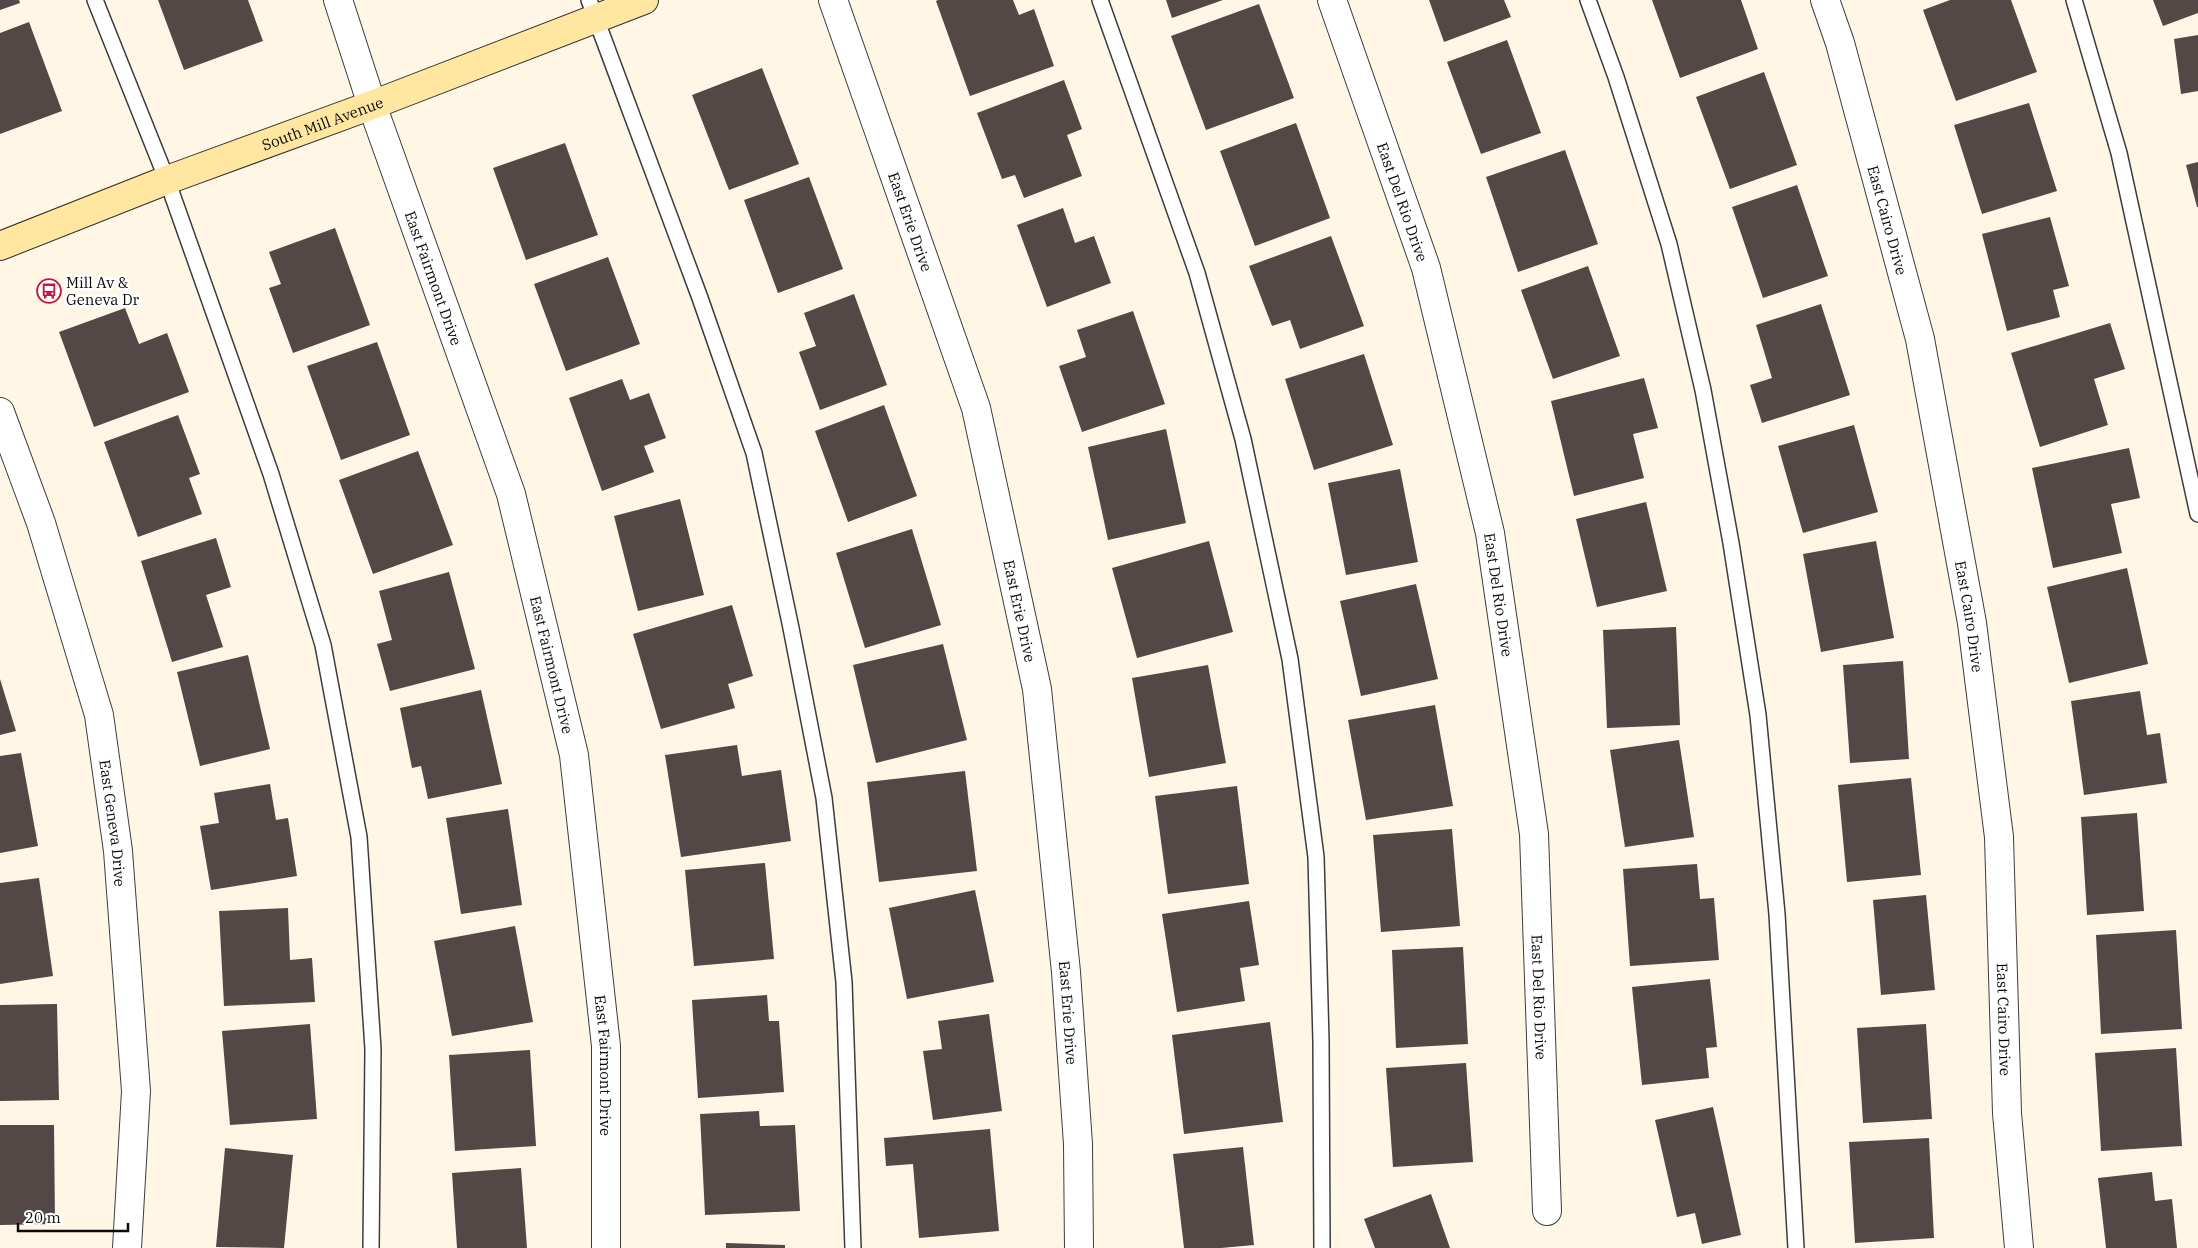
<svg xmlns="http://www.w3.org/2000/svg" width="2198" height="1248" viewBox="0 0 2198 1248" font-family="'IBM Plex Serif',serif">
<rect width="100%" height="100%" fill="#fff6e6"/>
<path fill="#534845" d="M0,0h19l1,3 -20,7z
M158,0h90l15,41 -79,29z
M938,0h75l6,15 15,-6 20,57 -84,30 -34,-95z
M1166,0h57l-51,18z
M1429,0h75l7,17 -67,25z
M1652,0h89l17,49 -78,29z
M1950,0h61l26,72 -81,29 -33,-91z
M2153,0h45v13l-35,13z
M1259,4l35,94 -88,32 -35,-94z
M29,22l33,89 -62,23v-101z
M2198,35v56l-17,3 -7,-55z
M1507,40l34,93 -60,21 -34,-92z
M762,68l37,96 -70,26 -37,-95z
M1764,72l33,93 -67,24 -34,-92z
M1064,80l18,49 -15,6 15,41 -58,22 -9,-23 -13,4 -25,-66z
M2029,103l28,88 -75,23 -28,-89z
M1296,123l34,95 -75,28 -35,-95z
M565,143l33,92 -72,25 -33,-92z
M1565,150l33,94 -80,28 -32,-95z
M2198,162v45h-1l-11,-42z
M809,177l34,92 -65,24 -34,-93z
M1797,185l31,91 -65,22 -31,-91z
M1063,208l12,35 19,-7 17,47 -64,24 -30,-82z
M2050,217l19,69 -16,4 7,27 -53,14 -25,-97z
M335,228l35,97 -77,28 -24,-65 12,-4 -12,-32z
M1331,236l33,90 -64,23 -10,-29 -18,6 -23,-60z
M608,257l32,87 -74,27 -32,-87z
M1588,266l32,90 -67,23 -32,-89z
M854,294l33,91 -67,25 -21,-58 17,-6 -12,-33z
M1821,304l29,91 -88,28 -12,-38 22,-7 -16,-53z
M125,308l14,36 28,-11 22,59 -95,35 -35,-95z
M1133,311l32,93 -83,28 -23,-66 27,-9 -9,-27z
M2110,323l15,46 -31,10 14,46 -68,22 -29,-94z
M377,342l33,93 -69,25 -34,-94z
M1364,354l29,91 -79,25 -29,-91z
M1644,378l14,50 -25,6 11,44 -70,18 -23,-95z
M622,379l8,21 19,-7 17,45 -22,8 10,26 -52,19 -33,-93z
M884,405l33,91 -69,26 -33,-91z
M178,415l22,59 -11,4 13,36 -64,23 -34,-95z
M1854,425l24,87 -75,21 -25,-87z
M1166,429l20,94 -78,17 -20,-93z
M2129,448l11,50 -29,6 11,49 -69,15 -21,-100z
M418,451l35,94 -80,29 -34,-94z
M1400,469l18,93 -72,13 -18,-92z
M680,499l24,96 -66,16 -24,-95z
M1646,502l21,89 -70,16 -21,-88z
M912,529l29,96 -76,23 -29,-95z
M216,538l15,49 -25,8 17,52 -51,15 -31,-101z
M1209,541l24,91 -96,26 -25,-90z
M1876,541l18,97 -73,14 -18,-98z
M2127,568l21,96 -79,19 -22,-96z
M449,572l26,97 -85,22 -13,-47 15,-4 -13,-49z
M1416,584l22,95 -77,17 -21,-95z
M732,605l21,71 -25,8 7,24 -74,21 -28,-95z
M1676,627l4,98 -73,3 -4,-98z
M943,644l24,96 -91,23 -23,-98z
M248,655l22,94 -70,17 -23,-94z
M1903,661l6,98 -59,4 -7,-98z
M1208,665l18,98 -77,14 -17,-99z
M0,679l16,52 -16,4z
M481,690l21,94 -74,15 -7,-33 -9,2 -12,-60z
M2140,691l7,44 13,-2 7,50 -83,12 -13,-94z
M1435,705l18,101 -87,14 -18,-100z
M1679,740l15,97 -69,10 -15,-97z
M737,745l5,31 39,-6 10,71 -110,16 -16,-102z
M21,753l17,93 -38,7v-97z
M965,771l12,100 -98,11 -12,-100z
M1911,778l10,97 -74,7 -9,-97z
M270,784l6,36 12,-2 9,58 -86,14 -11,-64 19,-3 -5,-30z
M1237,786l12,98 -81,10 -13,-98z
M508,809l14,96 -61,9 -15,-96z
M2137,813l7,98 -57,4 -6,-98z
M1452,829l8,97 -79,6 -8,-97z
M765,863l9,96 -80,7 -9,-96z
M1697,864l3,35 14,-1 5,62 -89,6 -7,-97z
M39,878l14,98 -53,8v-101z
M975,890l19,92 -87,17 -18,-91z
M1926,895l9,95 -54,5 -8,-95z
M1249,901l10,64 -19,3 5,33 -68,11 -15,-98z
M288,908l2,52 22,-2 3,44 -91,4 -5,-95z
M515,926l18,96 -81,14 -18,-95z
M2176,930l6,99 -81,5 -5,-99z
M1463,947l5,97 -72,4 -4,-98z
M1710,979l7,68 -11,1 3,30 -67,7 -10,-98z
M767,995l2,26h10l5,71 -86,6 -6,-98z
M57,1004l2,96 -59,1v-96z
M989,1014l13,97 -69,9 -10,-69 19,-2 -4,-28z
M1270,1022l13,100 -99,12 -12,-99z
M310,1024l7,95 -87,6 -8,-94z
M1926,1024l6,95 -69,4 -6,-95z
M2176,1048l6,98 -81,5 -6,-98z
M530,1050l6,96 -81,5 -6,-96z
M1466,1063l7,99 -80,5 -7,-99z
M1713,1107l28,128 -39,9 -7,-31 -18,4 -22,-97z
M759,1111l1,15 35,-1 5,86 -95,4 -5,-101z
M0,1125h54l1,99 -55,1z
M990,1129l9,102 -80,7 -6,-74 -27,2 -2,-28z
M1929,1138l5,100 -79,5 -6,-101z
M1243,1147l11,98 -33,3h-37l-11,-94z
M225,1148l68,7 -9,93 -68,-1z
M521,1168l6,80h-70l-5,-75z
M2152,1172l3,29 17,-2 5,49h-71l-8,-70z
M1431,1194l19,54h-75l-11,-29z
M726,1243l59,2v3h-59z"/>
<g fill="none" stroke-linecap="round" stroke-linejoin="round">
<g stroke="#3d3d3d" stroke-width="18">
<path id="lane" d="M95,0l72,180 104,294 52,171 36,192 14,212 -2,199
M589,0l111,298 54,155 37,175 33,170 20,184 9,266
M1100,0l97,273 46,166 47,220 26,198 5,184 1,207
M1588,0l28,77 53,167 34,146 28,153 27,172 19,199 19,334
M2074,0l45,153 79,361"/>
</g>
<g stroke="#3d3d3d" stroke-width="30">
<g id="street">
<path id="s1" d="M338,0l34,105 139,389 63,261 32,291v202"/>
<path id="s2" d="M833,0l143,408 61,281 29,283 12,172 1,104"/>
<path id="s3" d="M1332,0l94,268 64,265 44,301 13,377"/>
<path id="s4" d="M1825,0l15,43 80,296 52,284 27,214 8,276 12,135"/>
<path id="s5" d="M0,412l41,111 58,192 19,136 18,240 -9,157"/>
</g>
</g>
<g stroke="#2c2c2c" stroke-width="30">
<g id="secondary">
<path id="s6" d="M0,246l167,-66 205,-75 272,-105"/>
</g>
</g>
<use href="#lane" stroke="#fff" stroke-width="15"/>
<use href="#street" stroke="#fff" stroke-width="28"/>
<use href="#secondary" stroke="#ffe6a1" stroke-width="28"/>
</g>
<defs>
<g id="bus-ring" transform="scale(1.25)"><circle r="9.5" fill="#fff" stroke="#c5173b" stroke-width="1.5"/><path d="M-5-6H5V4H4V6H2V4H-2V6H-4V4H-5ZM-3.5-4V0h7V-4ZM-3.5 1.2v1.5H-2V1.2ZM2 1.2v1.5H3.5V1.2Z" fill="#c5173b"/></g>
</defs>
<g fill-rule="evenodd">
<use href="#bus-ring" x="49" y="291"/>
</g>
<g text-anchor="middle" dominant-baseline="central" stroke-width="5" stroke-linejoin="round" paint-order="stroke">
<g font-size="15" fill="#0a0a0a" stroke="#fff">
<text stroke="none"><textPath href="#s6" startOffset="345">South Mill Avenue</textPath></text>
<text stroke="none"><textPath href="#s3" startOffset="214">East Del Rio Drive</textPath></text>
<text stroke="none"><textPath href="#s4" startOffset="229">East Cairo Drive</textPath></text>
<text stroke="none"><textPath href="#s2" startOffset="235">East Erie Drive</textPath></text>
<text stroke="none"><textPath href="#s1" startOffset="294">East Fairmont Drive</textPath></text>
<text stroke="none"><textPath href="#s3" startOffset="619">East Del Rio Drive</textPath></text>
<text stroke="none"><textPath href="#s2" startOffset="640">East Erie Drive</textPath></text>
<text stroke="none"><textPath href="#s4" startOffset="634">East Cairo Drive</textPath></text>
<text stroke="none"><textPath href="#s1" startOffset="699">East Fairmont Drive</textPath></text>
<text stroke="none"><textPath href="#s5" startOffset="428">East Geneva Drive</textPath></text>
<text stroke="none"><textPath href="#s3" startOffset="1024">East Del Rio Drive</textPath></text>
<text stroke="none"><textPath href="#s2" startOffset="1045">East Erie Drive</textPath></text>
<text stroke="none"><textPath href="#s4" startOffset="1039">East Cairo Drive</textPath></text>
<text stroke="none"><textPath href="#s1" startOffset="1104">East Fairmont Drive</textPath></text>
</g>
<g font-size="15" fill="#0a0a0a" stroke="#fff" text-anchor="start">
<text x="66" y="282">Mill Av &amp;<tspan x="66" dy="17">Geneva Dr</tspan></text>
</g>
</g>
<path d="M18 1223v8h110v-8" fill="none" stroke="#0a0a0a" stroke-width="2.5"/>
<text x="25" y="1223" font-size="15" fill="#0a0a0a" stroke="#ffffff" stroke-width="4" paint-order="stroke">20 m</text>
</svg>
